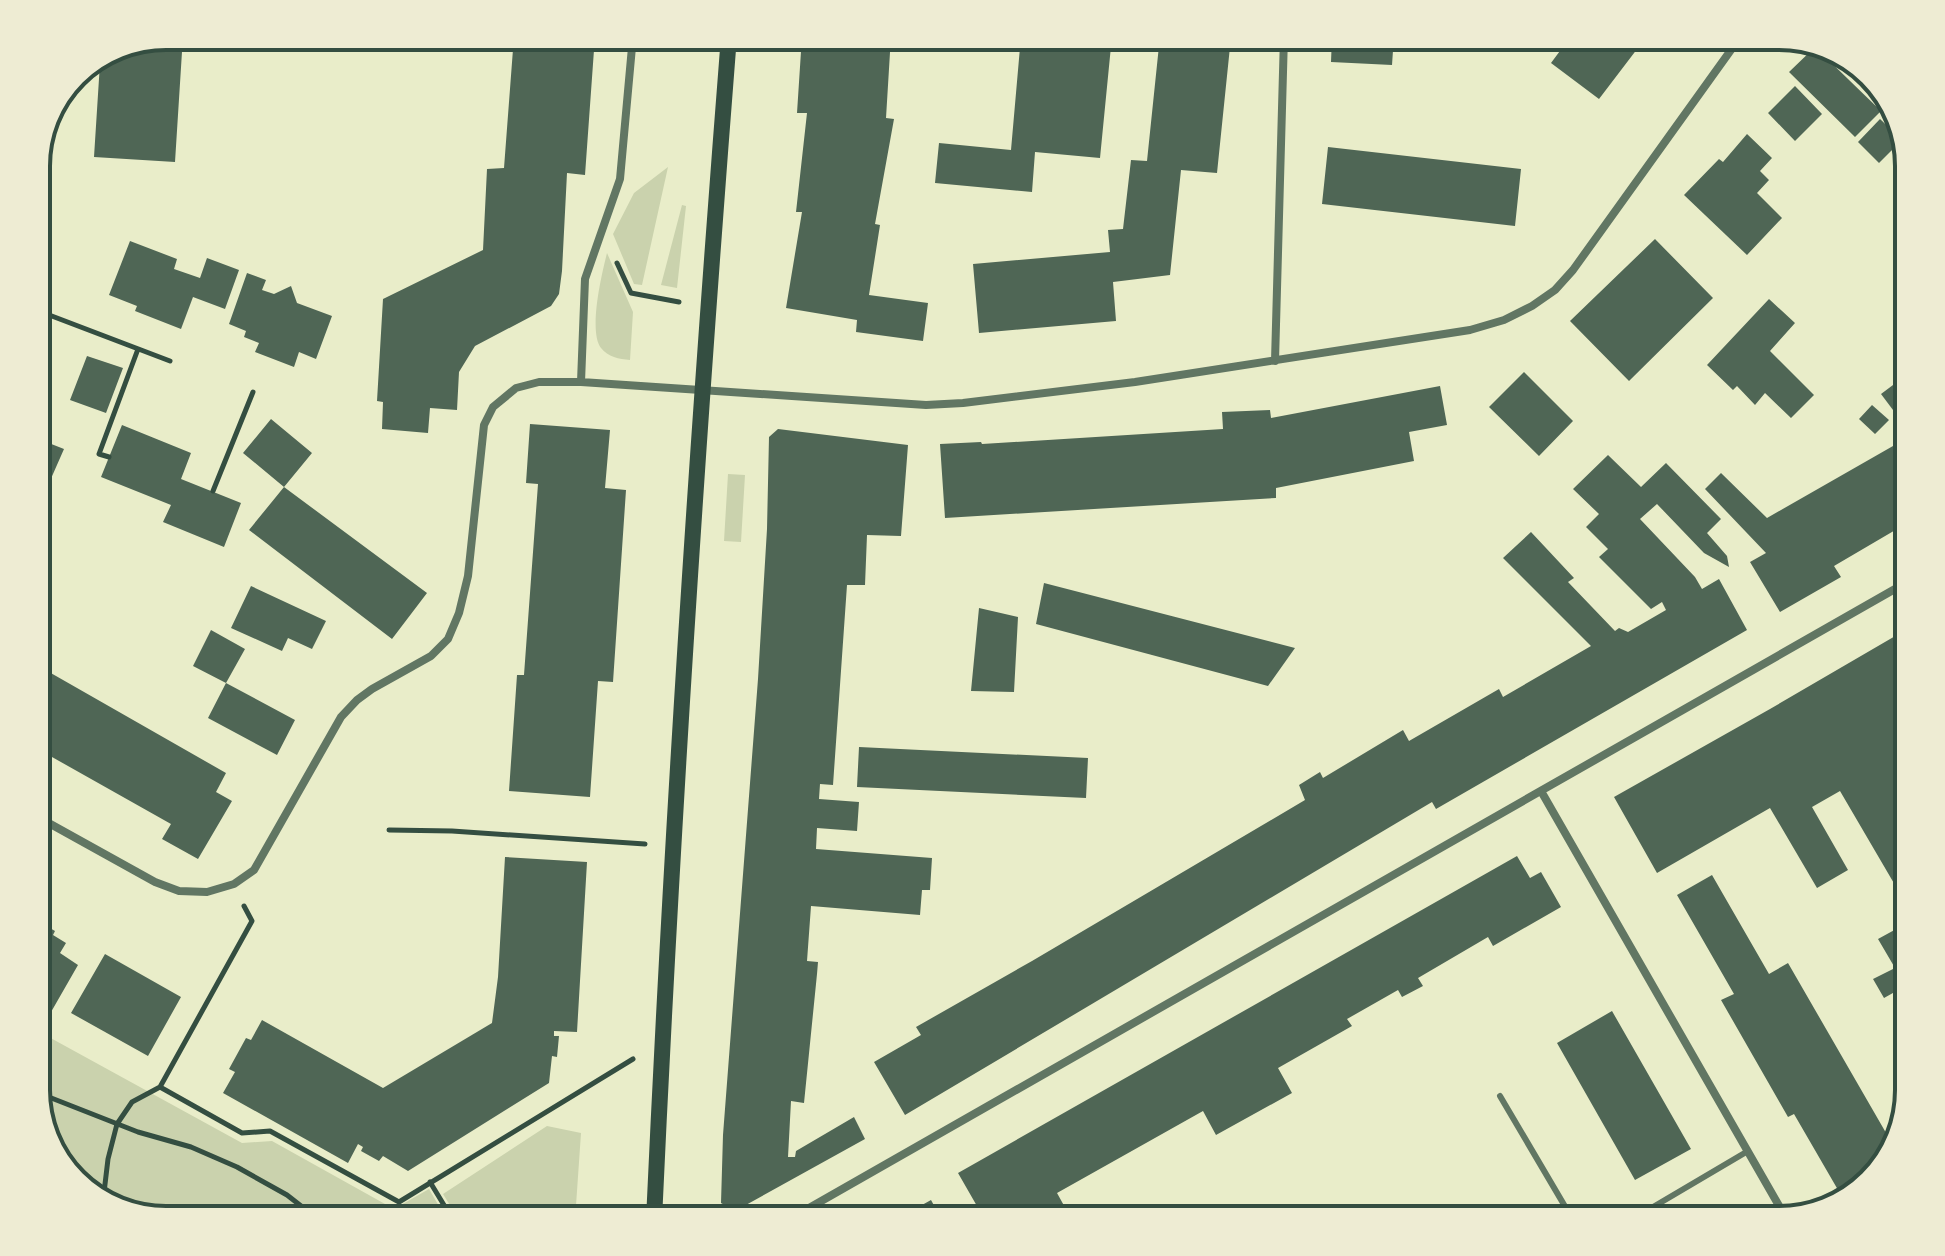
<svg xmlns="http://www.w3.org/2000/svg" width="1945" height="1256" viewBox="0 0 1945 1256" font-family="Spectral,serif">
<rect width="100%" height="100%" fill="#e9edc9"/>
<path fill="#cad2ad" d="M668,167l-26,118 -8,-1 -21,-50 21,-41z
M682,205l4,1 -9,82 -16,-3z
M607,253l26,59 -3,48c-11,-1 -22,-3 -29,-12 -13,-17 1,-75 6,-95z
M728,474l17,1 -4,67 -17,-1z
M36,1030l206,113 30,-2 122,68 35,-20 18,31h-281l-72,-22 -40,-42 -18,-58z
M547,1126l34,7 -6,87h-116l-16,-26z"/>
<path fill="#4f6655" d="M166,36h17l-8,126 -81,-5 6,-94z
M332,36h50l-1,6 -49,-4z
M514,36h81l-10,139 -18,-2 -5,98 -3,23 -8,12 -76,40 -16,26 -2,38 -27,-2 -2,25 -46,-4 1,-27 -6,-1 6,-102 100,-49 4,-81 17,-1z
M802,36h89l-5,82 8,1 -19,105 5,1 -11,70 59,8 -5,38 -67,-9 1,-12 -71,-12 16,-96h-6l11,-99h-10z
M1021,36h91l-12,122 -65,-6 -3,40 -97,-9 4,-40 72,7z
M1160,36l71,1 -14,136 -36,-3 -11,105 -57,7 3,39 -137,12 -6,-69 137,-12 -2,-22 15,-1 8,-69 16,1z
M1332,36h62l-2,29 -61,-3z
M1571,36h76l-48,63 -48,-36z
M1815,47l66,64 -26,26 -66,-65z
M1795,86l27,28 -27,27 -27,-28z
M1880,119l22,21 -23,23 -21,-21z
M1747,134l25,24 -12,13 9,9 -12,13 25,25 -35,37 -63,-60 35,-36 4,3z
M1328,147l193,22 -6,57 -193,-22z
M1655,239l58,59 -84,83 -59,-60z
M130,241l47,18 -3,10 26,9 7,-20 32,12 -14,39 -32,-12 -12,32 -46,-18 2,-5 -28,-11z
M247,273l19,7 -4,10 12,4 17,-8 6,17 35,13 -16,43 -17,-7 -5,15 -39,-15 4,-9 -15,-6 2,-6 -17,-7z
M1769,299l26,24 -25,28 44,44 -23,23 -26,-25 -10,12 -18,-19 -4,4 -26,-25z
M87,356l36,12 -17,45 -36,-13z
M1524,372l49,49 -34,35 -50,-49z
M1909,373v149l-75,44 7,11 -61,35 -30,-50 16,-9 -61,-64 16,-16 46,45 140,-80 -4,-5 5,-3 -27,-36z
M1440,386l7,39 -38,7 5,29 -138,27v10l-331,20 -5,-74 41,-2 1,2 241,-15 -1,-17 48,-2 1,8z
M1872,405l17,15 -14,14 -16,-15z
M271,419l41,34 -28,34 143,106 -35,46 -143,-109 35,-43 -41,-34z
M530,424l80,6 -5,58 21,2 -13,192 -15,-1 -8,116 -81,-6 8,-116h7l14,-191 -12,-1z
M122,425l69,28 -10,26 60,24 -17,44 -61,-25 8,-17 -70,-28z
M778,429l130,16 -7,91 -34,-1 -2,50h-18l-14,200 -13,-1 -1,15 40,3 -2,29 -40,-3 -1,21 116,9 -2,32h-8l-2,25 -109,-9 -4,55 11,1 -1,12 -13,129 -13,-2 -3,56h7l1,-6 58,-34 11,22 -130,72 -14,-8 2,-68 35,-456 9,-150 2,-92z
M36,438l28,11 -22,50 -6,-3z
M1608,455l33,32 25,-24 55,56 -14,14 20,23 2,11 -25,-14 -47,-49 -17,15 55,58 7,12 17,-10 28,51 -311,179 -4,-7 -527,313 -31,-53 47,-27 -5,-8 116,-66 273,-161 -6,-15 21,-13 3,6 80,-48 6,11 90,-52 4,8 88,-51 -88,-88 28,-26 43,46 -6,4 47,49 4,-3 9,4 38,-22 -4,-8 -11,7 -52,-52 9,-8 -22,-22 13,-13 -26,-25z
M1044,583l251,65 -27,38 -232,-62z
M251,586l75,35 -14,28 -24,-11 -6,13 -51,-23z
M979,608l39,9 -4,75 -43,-1z
M1909,628v98l-6,4 6,10v169l-69,-118 -28,16 36,63 -31,18 -47,-80 -113,65 -43,-76 156,-88z
M211,630l34,19 -19,34 69,37 -18,35 -69,-37 18,-35 -33,-17z
M42,668l184,105 -10,19 16,9 -34,58 -36,-20 9,-15 -135,-76v-69z
M859,747l229,11 -2,40 -229,-11z
M1517,856l13,22 11,-6 20,35 -68,39 -5,-9 -70,41 5,8 -21,11 -4,-7 -51,29 5,7 -74,42 14,25 -76,42 -13,-24 -146,82 15,27h-87l-27,-47z
M505,857l82,5 -10,170 -23,-1v5h5l-2,21 -5,-1 -3,27 -141,88 -25,-15 -4,5 -18,-10 2,-4 -5,-3 -10,19 -125,-70 12,-21 -6,-3 17,-31 5,2 11,-20 121,68 109,-65 6,-46z
M1712,875l57,99 19,-11 105,182 -6,17 -42,40 -51,-88 -6,3 -67,-117 13,-6 -57,-99z
M36,920l19,11 -2,4 13,8 -6,10 18,12 -39,68 -3,-2z
M1909,922v38l-6,3 6,10v11l-25,14 -11,-19 22,-11 -17,-29z
M105,954l76,43 -33,59 -77,-43z
M1612,1011l79,138 -56,31 -78,-137z
M931,1200l11,20h-58l25,-15 4,5z"/>
<g fill="none" stroke-linecap="round" stroke-linejoin="round">
<path stroke="#344e41" stroke-width="5" d="M617,263l14,30 48,9
M36,310l134,51
M109,457l-10,-3 39,-105
M213,491l40,-99
M389,830l63,1 193,13
M160,1087l82,46 28,-2 129,71 234,-143
M36,1092l102,40 53,15 46,20 50,28 32,25
M430,1182l23,38
M103,1201l5,-42 9,-35 15,-22 28,-15 92,-166 -8,-15"/>
<path stroke="#617663" stroke-width="6" d="M1500,1096l73,124
M1631,1220l117,-69"/>
<path stroke="#617663" stroke-width="8" d="M1275,361l9,-325
M581,382l4,-103 35,-100 13,-143
M1541,791l245,427
M36,816l119,66 24,9 28,1 27,-8 20,-14 87,-153 16,-17 15,-11 59,-33 17,-17 11,-26 9,-37 16,-151 9,-18 23,-19 23,-6h42l345,23 37,-2 172,-21 335,-52 34,-10 28,-14 23,-16 18,-20 168,-234
M788,1220l1121,-639"/>
<path stroke="#344e41" stroke-width="16" d="M654,1220c18,-395 44,-790 75,-1184"/>
</g>
<path d="M0 0H1945V1256H0ZM166 50H1779A116 116 0 0 1 1895 166V1090A116 116 0 0 1 1779 1206H166A116 116 0 0 1 50 1090V166A116 116 0 0 1 166 50Z" fill="#eeecd3" fill-rule="evenodd"/>
<path fill="none" stroke="#344e41" stroke-width="4" d="M166 50H1779A116 116 0 0 1 1895 166V1090A116 116 0 0 1 1779 1206H166A116 116 0 0 1 50 1090V166A116 116 0 0 1 166 50Z"/>
</svg>
